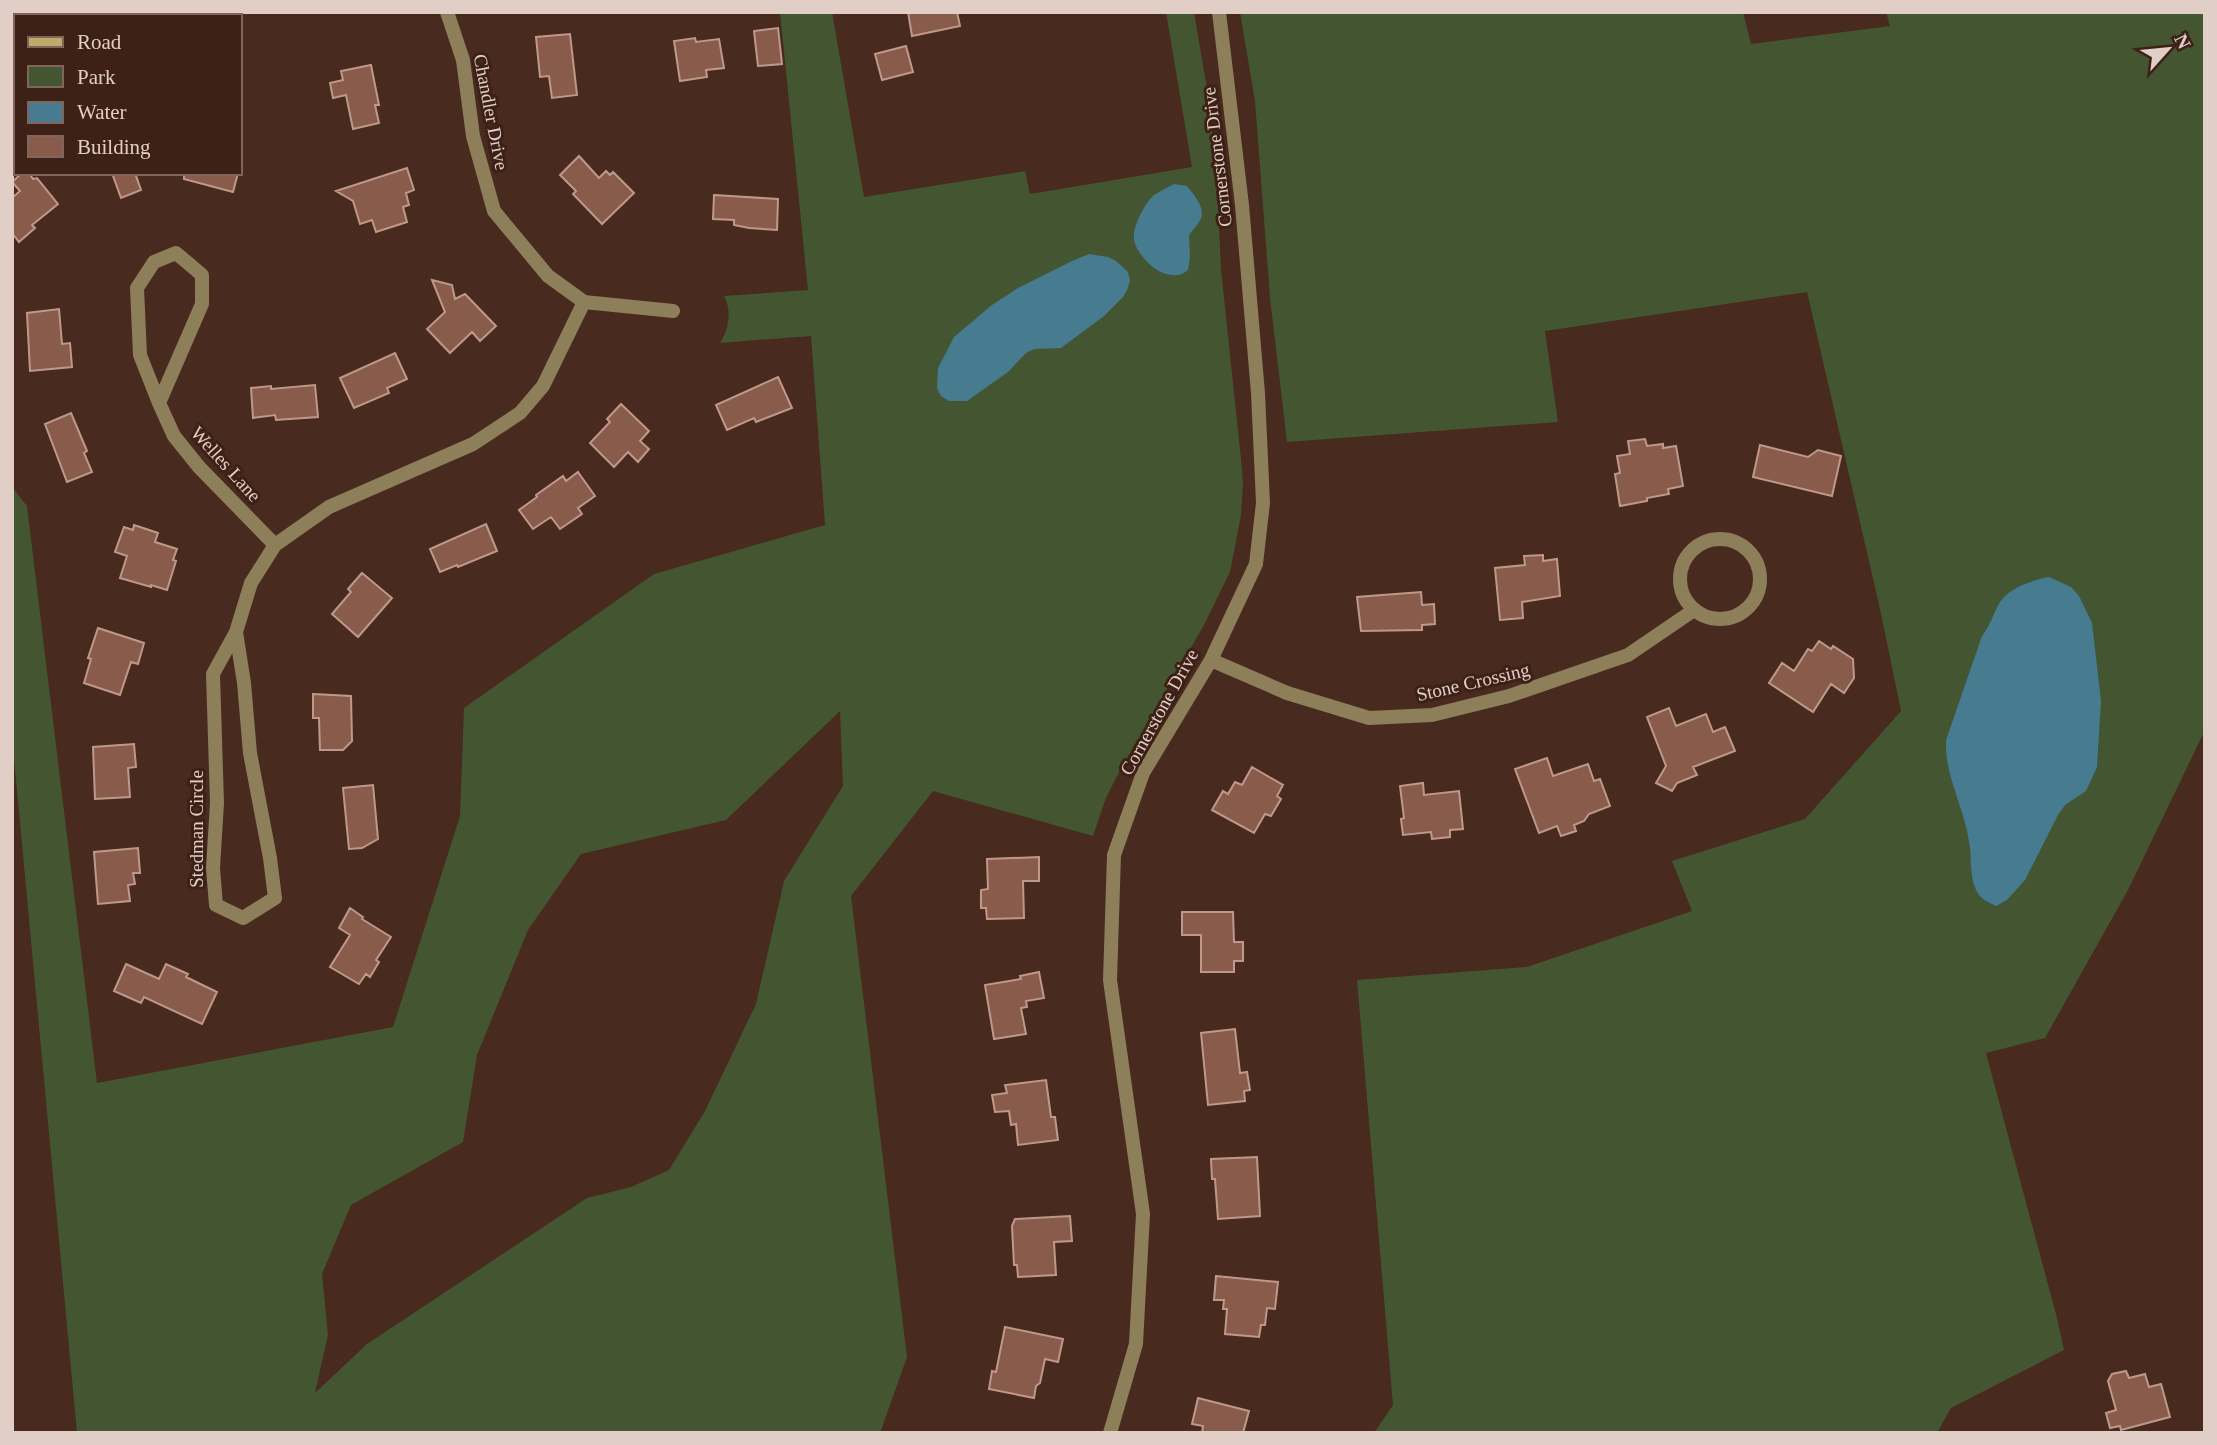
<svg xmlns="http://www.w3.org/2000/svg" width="2217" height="1445" viewBox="0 0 2217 1445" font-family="Georgia,serif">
<rect width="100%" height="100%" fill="#482a1f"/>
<path fill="#445531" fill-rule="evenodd" d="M780,12h52l32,185 161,-26 5,23 162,-27 -26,-155h28l13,77 9,74 5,106 20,190 2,25 -2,31 -11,57 -26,53 -86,149 -12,24 -13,38 -160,-45 -82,105 56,461 -27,76h-803l-65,-696v-250l15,19 70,577 296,-56 67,-211 4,-108 190,-134 171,-49 -14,-189 -91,7c9,-14 12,-32 4,-47l84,-6zM840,711l3,75 -59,95 -28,123 -51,107 -36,59 -38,17 -44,11 -220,146 -52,49 13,-58 -6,-61 29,-69 112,-63 14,-87 51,-125 53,-76 145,-34z
M1240,12h503l8,32 139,-18 -4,-14h319v718l-77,160 -83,148 -59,15 71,265 7,32 -113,58 -14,25h-563l19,-28 -36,-425 170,-13 165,-56 -20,-50 133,-42 96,-108 -21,-102 -73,-317 -262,39 13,91 -271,20 -17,-144 -15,-197z"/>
<path fill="#477b90" d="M1174,184l13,2c7,9 21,24 12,36 -3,5 -7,8 -10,14l1,21 -2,13c-20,17 -50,-11 -54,-30 -2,-13 11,-37 20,-45 6,-4 13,-7 20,-11z
M1089,254l19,3 8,4 12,11 2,9 -3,9 -4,7 -19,19 -43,32 -27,1 -8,4 -18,19 -41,29h-18l-8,-5 -4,-8 1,-20 16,-31 38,-32 26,-17 54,-27z
M2049,577l22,10 8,9 13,27 9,78 -4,66 -11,24 -21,14 -7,10 -33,65 -18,20 -11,6c-8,-4 -16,-7 -20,-16 -7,-15 -4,-34 -7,-49 -5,-34 -25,-67 -23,-101l36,-104c9,-11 11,-23 18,-34 10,-15 33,-22 49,-25z"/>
<path fill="#885b4a" stroke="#be998b" stroke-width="2" d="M908,12h49l3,14 -48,10z
M778,28l4,36 -24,2 -4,-35z
M570,34l7,61 -25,3 -3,-22 -9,1 -4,-40z
M695,38l1,4 23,-3 5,29 -18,2 1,7 -27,4 -6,-40z
M906,46l7,26 -31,8 -7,-26z
M371,65l8,40h-4l4,18 -26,6 -7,-34 -13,3 -3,-15 13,-3 -2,-9z
M579,156l20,22 7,-7 4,4 3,-3 21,21 -32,31 -29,-30 3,-3 -16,-16z
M407,168l7,22 -8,3 3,12 -6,2 4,15 -31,10 -4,-12 -12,4 -7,-23 -17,-10z
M22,173h7l4,6 4,-1 21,26 -26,21 3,3 -16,14 -7,-9v-35l8,-7 -8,-9z
M112,173h23l6,17 -20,8z
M184,173h54l-5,19 -49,-13z
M714,195l64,4 -1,31 -28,-2 -15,-3v-5l-21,-1z
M432,280l20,5 3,14 10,-5 31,32 -16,15 -8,-9 -22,21 -23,-24 18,-17z
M59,309l3,35 8,-1 2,24 -42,4 -3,-58z
M395,353l12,26 -20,9 2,5 -35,15 -14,-30z
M778,377l14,31 -36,14 -2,-4 -27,12 -11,-25z
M315,385l3,32 -42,3 -1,-5 -22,3 -2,-30 20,-2v3z
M621,404l28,27 -9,10 9,8 -11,13 -10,-10 -14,15 -24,-24 20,-21 -3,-3z
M71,413l16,38 -3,2 8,19 -25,10 -22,-58z
M1645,439l2,7 16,-2v4l13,-2 7,40 -15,3 1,5 -22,4v3l-27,5 -5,-32 5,-1 -3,-17 13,-2 -2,-13z
M1760,445l48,12 10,-7 23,6 -9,40 -79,-19z
M578,472l17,24 -17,12 4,6 -22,15 -9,-12 -18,12 -14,-19 18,-13 -1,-2 27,-19 3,5z
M486,524l11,27 -39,16 -1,-2 -17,7 -10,-23z
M134,525l24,8 -3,9 22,7 -4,11 3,1 -9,29 -16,-5v2l-31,-9 7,-22 -12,-4 9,-25 9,3z
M1543,555v6l14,-2 3,37 -38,6 1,16 -23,2 -5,-52 30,-3 -1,-9z
M362,573l30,25 -34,39 -26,-23 19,-22 -3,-3z
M1421,592l1,13 12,-1 1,20 -13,1v5l-61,1 -4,-34z
M98,628l46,15 -6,21 -7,-2 -11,33 -36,-12 7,-24 -3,-1z
M1819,641l12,8 2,-3 20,13 1,19 -10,15 -13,-9 -18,28 -44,-29 13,-20 12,8 14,-22 4,2z
M313,694l38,2 1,45 -9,9h-23l-1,-32h-6z
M1669,708l7,18 30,-12 7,18 12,-5 10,24 -42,16 4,8 -20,8 -5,8 -16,-8 10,-17 -19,-49z
M134,744l2,23 -8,1 2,29 -35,2 -2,-52z
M1547,758l6,18 35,-12 6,17 6,-2 10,27 -21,8 -5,7 -10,4 2,6 -15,5 -4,-10 -18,7 -24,-64z
M1252,767l31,18 -6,11 4,3 -10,17 -6,-2 -11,19 -42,-23 11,-19 5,3 7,-12 7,3z
M1423,783l1,12 35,-4 4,38 -13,1v7l-18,2 -1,-7 -28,3 -2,-16 3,-1 -4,-32z
M373,785l5,54 -16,9 -13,1 -6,-61z
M138,848l2,25h-7l2,11 -7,1 2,16 -32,3 -4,-52z
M1039,857v24h-16l1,37 -37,1 -1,-11h-5v-18l7,-1 -1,-30z
M350,908l13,9 -1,2 29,18 -15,23 3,2 -9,15 -4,-3 -7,10 -29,-17 20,-32 -11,-7z
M1182,912h51l1,30h9v19h-9v11h-33v-37h-19z
M126,964l33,15 7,-15 22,10 -2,3 31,15 -15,32 -58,-27 -3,6 -27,-12z
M1039,972l5,26 -18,3 1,6 -6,1 5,26 -32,5 -9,-54 36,-6 -1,-3z
M1235,1029l5,44 7,-1 3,18 -6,1 1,10 -37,4 -7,-72z
M1046,1080l5,37h4l3,23 -40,5 -2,-21 -5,1 -2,-14 -14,1 -3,-17 15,-2 -2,-8z
M1257,1157l3,59 -42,3 -3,-40h-3l-1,-20z
M1070,1216l2,25 -18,1 2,33 -38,2 -1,-12h-3l-2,-39 3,-7z
M1216,1276l62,6 -3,27 -8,-1 -2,17h-4l-2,12 -34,-3 2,-25h-4l1,-9h-10z
M1005,1327l58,12 -5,23 -13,-3 -5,24 -4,3 -2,12 -45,-9 3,-18 4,1z
M2126,1371l3,7 16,-4 4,13 12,-3 9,33 -49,13 -1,-4 -10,2 -4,-15 10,-3 -8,-29 4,-7z
M1198,1398l51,13 -6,22h-41l1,-7 -11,-2z"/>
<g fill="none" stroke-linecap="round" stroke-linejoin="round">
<path stroke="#8c7f59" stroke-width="14" d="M447,12l16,48 10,76 21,75 54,65 36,26 89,9
M159,403l-19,-48 -3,-67 17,-26 22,-9 26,22v29l-43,99 15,33 25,31 76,78
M1680 579a40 40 0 1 1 80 0a40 40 0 1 1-80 0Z
M236,632l8,51 6,70 20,105 5,40 -32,20 -27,-13 -3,-37 4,-65 -4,-129 23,-42 15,-49 24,-38 54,-38 144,-63 47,-31 23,-27 41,-84
M1211,660l76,33 82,25 63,-3 77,-19 119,-41 66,-45
M1110,1433l26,-89 7,-130 -33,-234 4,-125 29,-82 68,-113 45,-96 7,-61 -5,-110 -16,-188 -23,-193"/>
<path stroke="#bfaa6c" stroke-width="14" d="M202,16l26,-4
M12,41l4,-1"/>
</g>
<g text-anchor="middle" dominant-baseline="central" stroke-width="6" stroke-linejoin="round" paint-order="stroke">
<g font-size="19" fill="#e1cec6" stroke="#3d2016">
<text transform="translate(491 112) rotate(79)">Chandler Drive</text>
<text transform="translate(1217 157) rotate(-97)">Cornerstone Drive</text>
<text transform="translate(226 464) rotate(48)">Welles Lane</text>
<text transform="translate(1473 682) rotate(-13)">Stone Crossing</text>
<text transform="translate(1159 712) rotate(-61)">Cornerstone Drive</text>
<text transform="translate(196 829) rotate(-90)">Stedman Circle</text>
</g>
</g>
<rect width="2217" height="1445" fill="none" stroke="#e1cec6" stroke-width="28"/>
<rect x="14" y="14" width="228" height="161" fill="#3d2016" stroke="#7f665c" stroke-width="2"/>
<rect x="28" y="37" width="35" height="10" fill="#bfaa6c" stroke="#7f665c" stroke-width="2"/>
<text x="77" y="49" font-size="21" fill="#e1cec6">Road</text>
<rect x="28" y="66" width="35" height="21" fill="#445531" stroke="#7f665c" stroke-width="2"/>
<text x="77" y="84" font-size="21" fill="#e1cec6">Park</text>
<rect x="28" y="102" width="35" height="21" fill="#477b90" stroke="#7f665c" stroke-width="2"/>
<text x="77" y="119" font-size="21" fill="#e1cec6">Water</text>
<rect x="28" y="136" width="35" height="21" fill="#885b4a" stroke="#7f665c" stroke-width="2"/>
<text x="77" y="154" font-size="21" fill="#e1cec6">Building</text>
<g transform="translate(2168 49) rotate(63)" stroke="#3d2016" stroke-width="5" paint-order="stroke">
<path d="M0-5L12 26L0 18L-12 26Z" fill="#e1cec6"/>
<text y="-10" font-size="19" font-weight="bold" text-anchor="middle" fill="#e1cec6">N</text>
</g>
</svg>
